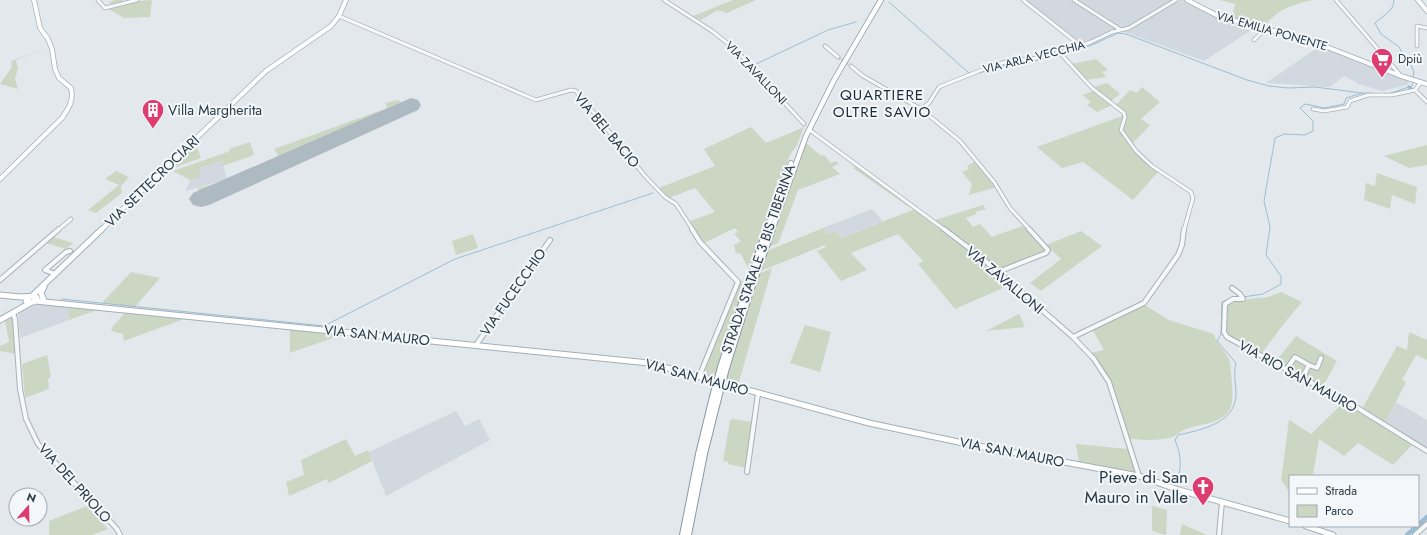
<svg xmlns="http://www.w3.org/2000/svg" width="1427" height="535" viewBox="0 0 1427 535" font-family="Jost,sans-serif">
<rect width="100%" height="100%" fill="#e3e8ed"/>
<path fill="#d1d8df" d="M1022,0h164l22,13 48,14 -52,34 -85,-31 -40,17z
M1321,45l89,34 -1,4 -3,2 -24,6 -23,-7 -15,-8 -14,11 -64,-4z
M222,161l5,18 -41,12 4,-11 8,-2 2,-10z
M872,209l11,12 -42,17 -13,-4 -5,-6z
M41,304l27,2 1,14 -49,18 -2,-26 12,-5z
M1396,402l31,18v29l-42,-26z
M456,411l9,15 14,-7 11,21 -104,56 -17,-44z"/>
<path fill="#ccd7c3" d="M115,0h7l3,2 27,-2 -2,17 -26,1 -17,-10 6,-2 -4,-4z
M733,0h23l-29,13 -9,-3 -17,10 -8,-4z
M1219,0h94c-20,4 -37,10 -49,27l-32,-8 3,-15z
M50,47l-34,13 2,8 -3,11 3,10 -18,-5 12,-17 -1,-6z
M1096,59l12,11 -6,2 4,5 -20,3 -14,-16z
M1107,83l13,11 -9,7 -17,-14z
M1142,87l18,15 -19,17 9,6 -18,19 6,10 21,17 -26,29 -50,-38 -21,6 -25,-21 85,-31 1,-2 -8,-8 15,-16 7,3z
M1093,91l19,14 -15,7 -10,-7 4,-3 -9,-7z
M398,100l5,3 4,-1 3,2 -211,93 -1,-9 21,-5 60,-26 -5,-8 113,-41 -2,-5z
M751,127l15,16 38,-16c-3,6 -5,16 -9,21 -6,7 -9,14 -9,23l-35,97h-3l-7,-14 -5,-1 -2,-8 7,-4 -7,-7 4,-2 -3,-4 -31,15 -14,-22 25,-9 -20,-24 -26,10 -10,-10 56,-22 -11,-17z
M250,142l4,13 -31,11 -1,-5 -22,7v7l-2,3 -8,2 -17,-9 57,-20 -1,-2z
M806,143l15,13 3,-1 7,8 5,-2 3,3 -7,3 8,7 -42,16 -17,46 -3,7 -9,4z
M1427,145v20l-18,3 -25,-12z
M197,148l4,10 -28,10 -3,-2 14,-14z
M977,160l20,27 -28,8 3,-11 -10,-12 7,-3 -2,-3z
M856,166l55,40 -2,1 -56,-39z
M116,171l13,6 -8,9 1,7 -26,20 -8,-3 31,-25 -14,-6z
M1377,173l40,14 -2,17 -23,-9 -2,14 -26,-9 2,-17 9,3z
M983,205l3,4 -11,3 2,2 -11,4 7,9 7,-3 12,13 33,-12 22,25 -49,21 -63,-51z
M915,209l46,35 49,41 -55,24 -37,-45 5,-3 -25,-27 -47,19 16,17 -26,11 -24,-30 9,-4 -1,-2 -64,26 6,-20 56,-23 5,6 7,-3 6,7z
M1081,231l21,15 -61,45 -11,-8 31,-24 -15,-14z
M473,234l5,14 -22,7 -4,-14z
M53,237l20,6 -7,6 -20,-6z
M772,268l-34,117 -14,-3 35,-108z
M131,272l29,6 -25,29 -33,-4z
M746,280l-16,51 -5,7 -10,40 -7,-2 -3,-7 34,-87z
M1281,292l21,10 -20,24 -20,27 -31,-16 -4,-5 -1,-23 5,-8 37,-4z
M1145,305l24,15 45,14c2,11 14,18 16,29 1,11 5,37 0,46 -9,17 -34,14 -48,22 -4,2 -7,5 -10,6 -13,4 -30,3 -43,2l-16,-53 -22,-33 13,-3 -12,-21z
M68,306l29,4 -28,10z
M125,313l59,6 -60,22 -1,-7 -12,-3 2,-5z
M1019,314l6,13 -39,4z
M12,317l4,37 -16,-3v-5l9,-4 -4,-22z
M805,325l26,7 -11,40 -30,-9z
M290,329l51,6 -51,18z
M1409,332l18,8v20l-11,-5 -14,25 4,2 -21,41 -23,-14 35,-63 10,4z
M1296,336l41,25 -15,27 -46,-27z
M47,355l4,21 -3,3 1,10 -24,9 -3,-34z
M1344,402l15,8 54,34 -20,21 -35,-22 -14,13 -25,-17 -6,37h-23v15l-3,-2 -6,-9 8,-60 22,14z
M732,419l20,3 -5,46 -19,-4 1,-2 -6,-1 7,-40z
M346,439l9,17 13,-6 4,11 -43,22 -2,-4 -38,17 -3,-14 18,-7 -3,-15z
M1076,444l52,5 8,25 -57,-12z
M87,506l21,23 -16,6h-43v-14z
M1152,506l15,4 -1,25 -14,-4z
M1182,524l25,11h-27z"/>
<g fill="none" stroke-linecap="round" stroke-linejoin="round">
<path stroke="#9bbdd0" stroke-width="1" d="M1394,0c0,12 -12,16 -19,23l6,11 18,13 6,11 5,5 4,9 -1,5
M889,2l80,71
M1065,53l27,-8 26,-12 8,1 121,46 22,6 19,2 27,-1 47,6
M1024,61l15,-1 17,-5
M754,65l74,-35 28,-8
M972,75l49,-14
M1391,93l21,-7 1,-4
M1243,297l20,-3 18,-10v-8l-15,-21 4,-28 -6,-26 11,-63 9,-4 21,1 8,-4v-10l-13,-13 5,-4 20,4 19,-4 2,-6 16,-5h10
M62,299l262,27 131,-67 198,-66
M1175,486c7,-17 7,-29 0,-46l3,-5c23,-5 58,-12 58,-41 0,-11 -3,-20 0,-31l-19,-22 4,-7 1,-32 12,-5h6"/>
<path stroke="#9bbdd0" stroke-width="3.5" d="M1409,87l2,2"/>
<path stroke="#9bbdd0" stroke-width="4.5" d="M1418,525l9,-8
M1407,535l10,-9"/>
<path fill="#aebac2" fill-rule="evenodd" d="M411,98l7,2 3,5 -3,5 -209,95 -8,2 -8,-2 -4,-6 4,-6z"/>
<path stroke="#bec5cc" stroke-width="3" stroke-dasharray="3 1.5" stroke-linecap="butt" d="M838,57l13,9"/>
<g stroke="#a7b0b8" stroke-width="4.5">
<path id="minor-far1" d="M98,0l7,8 32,-8
M664,0l48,31 23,18 69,75
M1023,0l58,46
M1074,0l47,30
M1336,0l65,76
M339,16l197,84 35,-10 5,1 69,85 20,21 11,7 17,26
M1254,40l11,-11
M825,46l13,11
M1417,46v-20l10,2
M1060,53l32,35 32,25 1,4 -4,13 15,21 16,15 39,26 2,6 -9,32
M851,66l12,10 58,33 39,32 34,41 16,26 20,22
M1421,82l-6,8 12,12
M921,109l8,-6 10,-16 50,-20 20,-6 28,-3 23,-5 31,-11 21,-10 17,-4 47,-28
M1313,109l11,2 23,-4 3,-6 18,-6h24l23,-5
M811,131l134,99
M58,230l13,-11"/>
</g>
<g stroke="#a7b0b8" stroke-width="6">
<path id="minor" d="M692,229l8,13 38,40 -39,95
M944,229l38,29 91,79 21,22 15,23 30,94
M998,272l48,-19 2,-3 -19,-21
M55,274l-10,-4 21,-18 4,-1
M0,280l59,-51
M1232,288l8,6 3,5h-10l-8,5 -1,28 3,5 129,70 71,44
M13,313l2,6 5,70 6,30 12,25 79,85 3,6
M1073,337l71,-34 34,-48 4,-10 2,-16
M476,345l74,-105
M1286,370l9,-13 14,8
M1302,379l7,-14 8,3 4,-10
M747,472l11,-78
M1219,535l3,-33
M1415,535l12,-11"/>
</g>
<g stroke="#a1afba" stroke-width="5.5">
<path id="major-far1" d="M1187,0l33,17 89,23 92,36 26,8
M1418,0l9,11
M0,179l62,-61c7,-10 12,-18 9,-30l-12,-10 -4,-9 -3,-20 -4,-10 -8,-11 -6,-28
M101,230l165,-159 65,-45 8,-10 7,-16"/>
</g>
<g stroke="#a1afba" stroke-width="7">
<path id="major" d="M44,287l-3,6 3,8
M0,295l21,2 14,-1 2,2 -4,4 -4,1 -3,-2 4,-4
M32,296l70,-67
M35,301l614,62 220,60 99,21 171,32 40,14 111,31
M0,320l30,-17
M1306,526l27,9"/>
</g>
<g stroke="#8998a5" stroke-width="6">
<path id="highway-far1" d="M767,230l24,-67
M772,230l34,-94 28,-56 47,-80"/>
</g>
<g stroke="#8998a5" stroke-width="8">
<path id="highway" d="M721,367l46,-138
M726,368l24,-77 22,-62
M683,535l16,-81 14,-57
M688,535l16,-81 14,-56"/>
</g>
<use href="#minor-far1" stroke="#f6f8fa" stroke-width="3"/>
<use href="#minor" stroke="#f6f8fa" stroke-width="4"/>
<use href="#major-far1" stroke="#fff" stroke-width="4"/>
<use href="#major" stroke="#fff" stroke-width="5"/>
<use href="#highway-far1" stroke="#fff" stroke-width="4.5"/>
<use href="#highway" stroke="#fff" stroke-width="6"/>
<g stroke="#8998a5" stroke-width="8" stroke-linecap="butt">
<path id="highway-bridge" d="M713,397l8,-30
M718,398l8,-30"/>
</g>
<use href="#highway-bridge" stroke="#fff" stroke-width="6"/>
</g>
<defs>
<g id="supermarket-pin" transform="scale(1.15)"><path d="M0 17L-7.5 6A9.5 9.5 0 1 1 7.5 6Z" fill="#de3c6f" stroke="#f3f7f9"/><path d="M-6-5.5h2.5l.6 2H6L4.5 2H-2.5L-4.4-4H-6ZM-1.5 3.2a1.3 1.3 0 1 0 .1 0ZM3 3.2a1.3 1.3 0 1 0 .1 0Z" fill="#fff"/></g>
<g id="building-pin" transform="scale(1.15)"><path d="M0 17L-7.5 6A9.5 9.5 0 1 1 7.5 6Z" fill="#de3c6f" stroke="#f3f7f9"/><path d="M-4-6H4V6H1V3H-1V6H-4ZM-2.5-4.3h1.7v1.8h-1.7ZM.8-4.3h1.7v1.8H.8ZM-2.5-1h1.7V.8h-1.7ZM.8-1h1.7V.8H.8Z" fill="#fff"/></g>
<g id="church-pin" transform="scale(1.15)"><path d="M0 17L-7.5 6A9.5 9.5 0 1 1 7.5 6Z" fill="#de3c6f" stroke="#f3f7f9"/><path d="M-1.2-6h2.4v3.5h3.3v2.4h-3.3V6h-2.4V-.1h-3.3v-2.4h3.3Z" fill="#fff"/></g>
</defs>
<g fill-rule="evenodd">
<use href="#supermarket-pin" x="1382" y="59"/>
<use href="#building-pin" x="153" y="110"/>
<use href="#church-pin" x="1203" y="487"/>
</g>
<g text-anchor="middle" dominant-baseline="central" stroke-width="4" stroke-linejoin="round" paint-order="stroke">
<g font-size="12" fill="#283947" stroke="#f3f7f9">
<text transform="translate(1272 31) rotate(16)">VIA EMILIA PONENTE</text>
<text transform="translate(1034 57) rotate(-14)">VIA ARLA VECCHIA</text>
<text transform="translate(756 73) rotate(46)">VIA ZAVALLONI</text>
</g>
<g font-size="12" fill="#283947" stroke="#f3f7f9" text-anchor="start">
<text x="1398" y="59">Dpiù</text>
</g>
<g font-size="14" fill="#283947" stroke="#f3f7f9" text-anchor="start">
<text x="168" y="110">Villa Margherita</text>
</g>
<g font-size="14" fill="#283947" stroke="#f3f7f9">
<text transform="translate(607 130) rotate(50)">VIA BEL BACIO</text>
<text transform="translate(152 181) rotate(-44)">VIA SETTECROCIARI</text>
<text transform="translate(758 259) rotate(-71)">STRADA STATALE 3 BIS TIBERINA</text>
<text transform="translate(1005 280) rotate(40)">VIA ZAVALLONI</text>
<text transform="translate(513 292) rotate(-55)">VIA FUCECCHIO</text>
<text transform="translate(377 335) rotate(6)">VIA SAN MAURO</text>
<text transform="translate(1298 376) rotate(29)">VIA RIO SAN MAURO</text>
<text transform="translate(697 377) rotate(15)">VIA SAN MAURO</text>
<text transform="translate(1012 452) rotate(11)">VIA SAN MAURO</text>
<text transform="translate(75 483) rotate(48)">VIA DEL PRIOLO</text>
</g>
<g font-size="15" letter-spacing="1" fill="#1b2938" stroke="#f3f7f9">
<text x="882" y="95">QUARTIERE<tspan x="882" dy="17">OLTRE SAVIO</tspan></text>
</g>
<g font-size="17" fill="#283947" stroke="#f3f7f9" text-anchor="end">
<text x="1188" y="477">Pieve di San<tspan x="1188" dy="20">Mauro in Valle</tspan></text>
</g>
</g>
<rect x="1289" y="475" width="130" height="52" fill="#f3f7f9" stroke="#a2abb2"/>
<rect x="1297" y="488" width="20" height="6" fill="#ffffff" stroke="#a2abb2"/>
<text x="1325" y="495" font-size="12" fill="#283947">Strada</text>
<rect x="1297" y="505" width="20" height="12" fill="#ccd7c3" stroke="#a2abb2"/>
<text x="1325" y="515" font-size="12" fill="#283947">Parco</text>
<g transform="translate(28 507) rotate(20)"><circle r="19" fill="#f3f7f9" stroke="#a2abb2"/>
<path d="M0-3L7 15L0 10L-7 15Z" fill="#de3c6f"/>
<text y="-6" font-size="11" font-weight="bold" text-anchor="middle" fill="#283947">N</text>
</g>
</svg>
